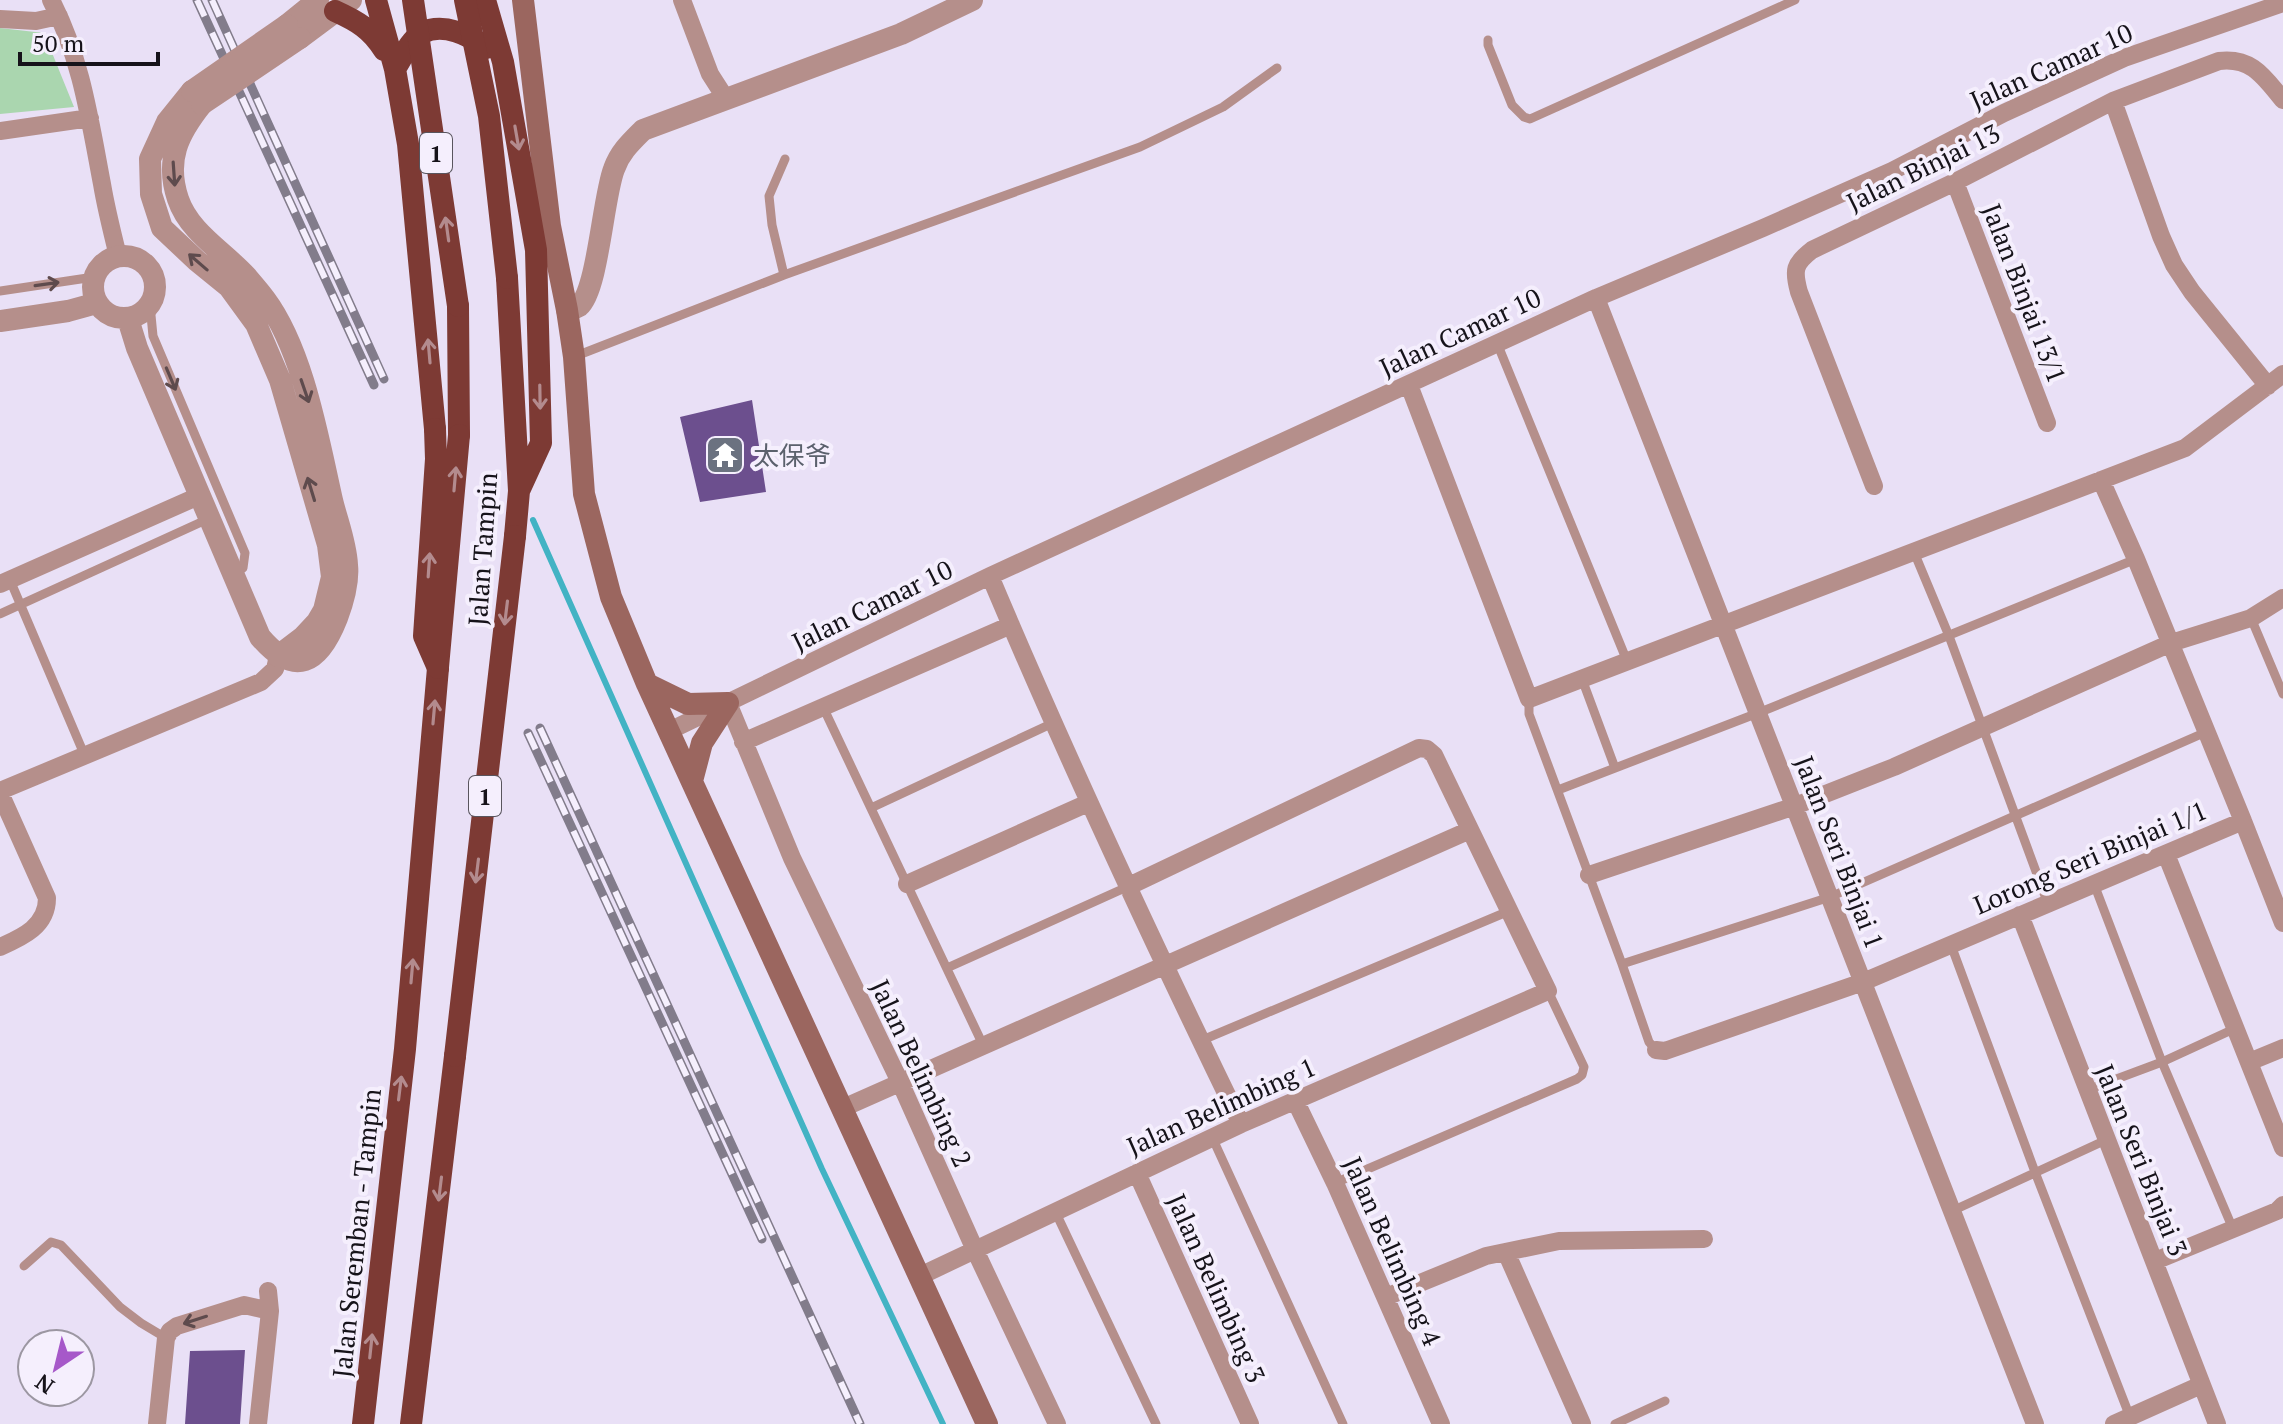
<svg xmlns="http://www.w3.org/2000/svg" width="2283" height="1424" viewBox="0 0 2283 1424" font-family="'PT Serif','Noto Sans SC',serif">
<rect width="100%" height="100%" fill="#e9e0f6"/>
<path fill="#aad6af" d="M0,28l44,5 30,74 -74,7z"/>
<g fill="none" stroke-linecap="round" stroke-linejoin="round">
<path stroke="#42b3c4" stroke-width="6" d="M533,520l289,649 121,255"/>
</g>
<path fill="#6c4f8e" d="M752,400l14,92 -66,10 -20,-85z
M245,1350l-5,74h-55l5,-73z"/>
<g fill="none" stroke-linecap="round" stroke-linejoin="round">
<path stroke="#b58f8b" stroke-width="9" d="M1488,40v5l24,60 12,12 6,2 265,-119
M784,275l-12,-50 -3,-29 16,-37
M0,291l94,-14
M150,305l3,31 92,217 -2,15 -9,5
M1497,343l130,318
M576,356l208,-81 356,-128 83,-40 54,-39
M1914,552l35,84 99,268
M10,580l74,174
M0,614l208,-95
M2251,618l32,76
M1582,679l33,89
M1529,699v15l93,250 27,78 7,8
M823,707l160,338
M1558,790l200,-77 378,-154
M871,808l182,-85
M2094,884l68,178 71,167
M1951,945l84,227 95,245
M1622,964l208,-67 376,-165
M947,968l180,-81
M1200,1041l309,-130
M2087,1090l75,-28 74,-34
M1212,1137l131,287
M1335,1183l242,-104 5,-4 2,-8 -36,-76
M1055,1211l101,213
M1952,1211l154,-71
M24,1266l27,-24 10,3 59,62 21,16 25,15
M1615,1424l50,-23"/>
<path stroke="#b58f8b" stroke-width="18" d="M51,0c30,57 39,121 51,184 4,24 10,48 16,72
M682,0l28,74 16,25
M0,19l36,2 23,-5
M2113,101l48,135 13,29 18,27 76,94
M0,131l90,-13
M1955,182l92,241
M1596,298l439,1126
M1409,385l120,314 656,-251 98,-74
M1874,486l-75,-194c-6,-22 -5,-28 13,-42l143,-68 158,-81 106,-40c33,-4 45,16 64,39
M990,576c78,185 163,367 251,548
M0,584l201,-89
M728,703l64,155 108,224 75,168 82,174
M669,731l321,-155 606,-278 167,-70 129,-57 112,-58 120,-55 159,-55
M743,742l268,-117
M0,791l261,-109 14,-13 3,-13
M0,793l47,105c0,28 -24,39 -47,49
M2243,821l40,102
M2166,854l117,294
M1589,875l206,-69 99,-39 277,-124 80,-25 32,-20
M907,884l181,-81
M2020,915l197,509
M1656,1050l9,1 198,-69 380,-161 -107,-262 -35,-79
M2249,1062l34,-14
M1295,1100l40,83 106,241
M843,1108l627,-278
M1137,1173l113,251
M1506,1252l76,172
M2155,1261l122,-50 6,-6
M920,1276l321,-152 307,-133 -114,-236 -7,-6 -8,-1 -292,139
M1386,1297l100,-41 73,-15 145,-2
M157,1424l9,-86 4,-7 7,-5 67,-21 26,6
M258,1424l12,-113 -2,-20
M2114,1424l87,-39"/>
<path stroke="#b58f8b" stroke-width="22" d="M287,25l31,-25
M300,38l51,-38
M192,91l-25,31 -17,37 1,35 11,34 35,33 32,26 27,37 24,56 48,165 4,32 -8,33 -7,12 -14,15 -25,19
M93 287a31 31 0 1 1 62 0a31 31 0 1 1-62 0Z
M567,310c4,-1 9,-2 12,-4 19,-16 24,-109 35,-137 6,-17 17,-27 29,-39l258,-96 71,-34
M128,319l9,29 123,289c35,41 59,27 77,-19 6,-16 12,-35 10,-53 -1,-22 -10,-44 -15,-65 -14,-62 -29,-150 -67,-201 -6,-8 -13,-16 -19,-23 -23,-25 -57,-44 -68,-77 -13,-39 0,-65 24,-95
M0,321l68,-10 29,-8"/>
<path stroke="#9b665f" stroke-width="22" d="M523,0l27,226 17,84 7,47 10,137 27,103 36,87 340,740
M647,684l41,20 40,-1
M692,781l10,-38 26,-40"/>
<path stroke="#7d3a34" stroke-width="22" d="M376,0l19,69 13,75 27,285
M485,0l18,62 33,188 5,193 -22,48
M335,11c22,10 36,18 49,39
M395,69c7,-11 15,-29 27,-36 21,-11 48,2 64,15
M507,278l12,213 -4,45
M458,306l1,129
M363,1424l42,-375 33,-381
M411,1424l44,-368"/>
<g stroke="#827c8b" stroke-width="9">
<path id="rail" d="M197,0l177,385
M212,0l172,379
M540,728l320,696
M528,733l234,506"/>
</g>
<use href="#rail" stroke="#f5effd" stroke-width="6" stroke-dasharray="18" stroke-linecap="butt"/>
<path stroke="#b58f8b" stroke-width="22" d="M192,91l95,-66
M202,104l98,-66"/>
<path stroke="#7d3a34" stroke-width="22" d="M413,0l45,306
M465,0l24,116 18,162
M435,429l1,30 -12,177 14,32
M438,667l21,-232
M455,1056l60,-520"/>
</g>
<defs><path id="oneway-shaft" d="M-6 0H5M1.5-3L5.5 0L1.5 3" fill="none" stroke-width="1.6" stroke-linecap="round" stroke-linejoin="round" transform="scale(2)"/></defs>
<g stroke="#b38b8e">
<use href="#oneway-shaft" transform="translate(517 138) rotate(80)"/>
<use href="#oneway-shaft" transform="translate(447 229) rotate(-98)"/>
<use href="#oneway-shaft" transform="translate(429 351) rotate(-95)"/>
<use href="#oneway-shaft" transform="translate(540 397) rotate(89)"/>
<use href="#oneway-shaft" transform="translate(455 479) rotate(-85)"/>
<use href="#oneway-shaft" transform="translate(429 565) rotate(-86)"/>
<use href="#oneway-shaft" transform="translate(506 613) rotate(97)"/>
<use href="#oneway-shaft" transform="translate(434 712) rotate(-85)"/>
<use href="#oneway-shaft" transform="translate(477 871) rotate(97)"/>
<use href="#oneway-shaft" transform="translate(412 971) rotate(-85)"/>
<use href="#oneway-shaft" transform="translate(400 1088) rotate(-83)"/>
<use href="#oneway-shaft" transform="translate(440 1189) rotate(97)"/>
<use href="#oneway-shaft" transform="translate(371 1346) rotate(-84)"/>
</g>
<g stroke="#5e4b4d">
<use href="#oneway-shaft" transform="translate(174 174) rotate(86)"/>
<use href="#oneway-shaft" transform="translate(198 262) rotate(-139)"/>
<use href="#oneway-shaft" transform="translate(47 284) rotate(-8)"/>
<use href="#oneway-shaft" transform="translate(171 379) rotate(67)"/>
<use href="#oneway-shaft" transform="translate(305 391) rotate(71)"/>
<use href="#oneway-shaft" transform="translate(311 489) rotate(-107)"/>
<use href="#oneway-shaft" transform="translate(195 1320) rotate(162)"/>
</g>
<defs>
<g id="temple-square" transform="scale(2)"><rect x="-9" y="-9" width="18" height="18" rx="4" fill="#6b7280" stroke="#f5effd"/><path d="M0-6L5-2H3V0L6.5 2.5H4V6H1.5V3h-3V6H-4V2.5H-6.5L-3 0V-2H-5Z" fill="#fff"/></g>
</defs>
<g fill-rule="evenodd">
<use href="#temple-square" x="725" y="455"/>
</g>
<g text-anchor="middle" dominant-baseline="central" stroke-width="8" stroke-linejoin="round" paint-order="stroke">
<g fill="#f5effd" stroke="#59555e" stroke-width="2">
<rect x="420" y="133" width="32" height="40" rx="6"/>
<rect x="469" y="776" width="32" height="40" rx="6"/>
</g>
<g font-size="24" font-weight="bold" fill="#16131a">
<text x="436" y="153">1</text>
<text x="485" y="796">1</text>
</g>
<g font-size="26" fill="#16131a" stroke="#f5effd">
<text transform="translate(2051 66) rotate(-24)">Jalan Camar 10</text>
<text transform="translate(1923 167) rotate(-26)">Jalan Binjai 13</text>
<text transform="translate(2025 293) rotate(69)">Jalan Binjai 13/1</text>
<text transform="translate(1460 332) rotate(-25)">Jalan Camar 10</text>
<text transform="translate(482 549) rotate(-86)">Jalan Tampin</text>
<text transform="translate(872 605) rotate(-26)">Jalan Camar 10</text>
<text transform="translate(1840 852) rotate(69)">Jalan Seri Binjai 1</text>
<text transform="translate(2090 857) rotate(-23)">Lorong Seri Binjai 1/1</text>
<text transform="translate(922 1073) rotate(65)">Jalan Belimbing 2</text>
<text transform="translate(1221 1106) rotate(-24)">Jalan Belimbing 1</text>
<text transform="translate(2142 1160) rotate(68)">Jalan Seri Binjai 3</text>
<text transform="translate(356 1233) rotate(-84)">Jalan Seremban - Tampin</text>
<text transform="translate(1393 1251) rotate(66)">Jalan Belimbing 4</text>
<text transform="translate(1217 1288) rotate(66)">Jalan Belimbing 3</text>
</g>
<g font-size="26" fill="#5b616d" stroke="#f5effd" text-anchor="start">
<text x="753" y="455">太保爷</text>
</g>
</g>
<g transform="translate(56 1368) rotate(215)"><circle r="38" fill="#f5effd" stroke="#9c97a2" stroke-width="2"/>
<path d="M0-6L14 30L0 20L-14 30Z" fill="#a658c9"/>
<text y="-12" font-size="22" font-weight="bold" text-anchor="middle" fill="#16131a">N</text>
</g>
<path d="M20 52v12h138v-12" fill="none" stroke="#16131a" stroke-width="4"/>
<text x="32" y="52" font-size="24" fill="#16131a" stroke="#f5effd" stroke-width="6" paint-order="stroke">50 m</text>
</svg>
